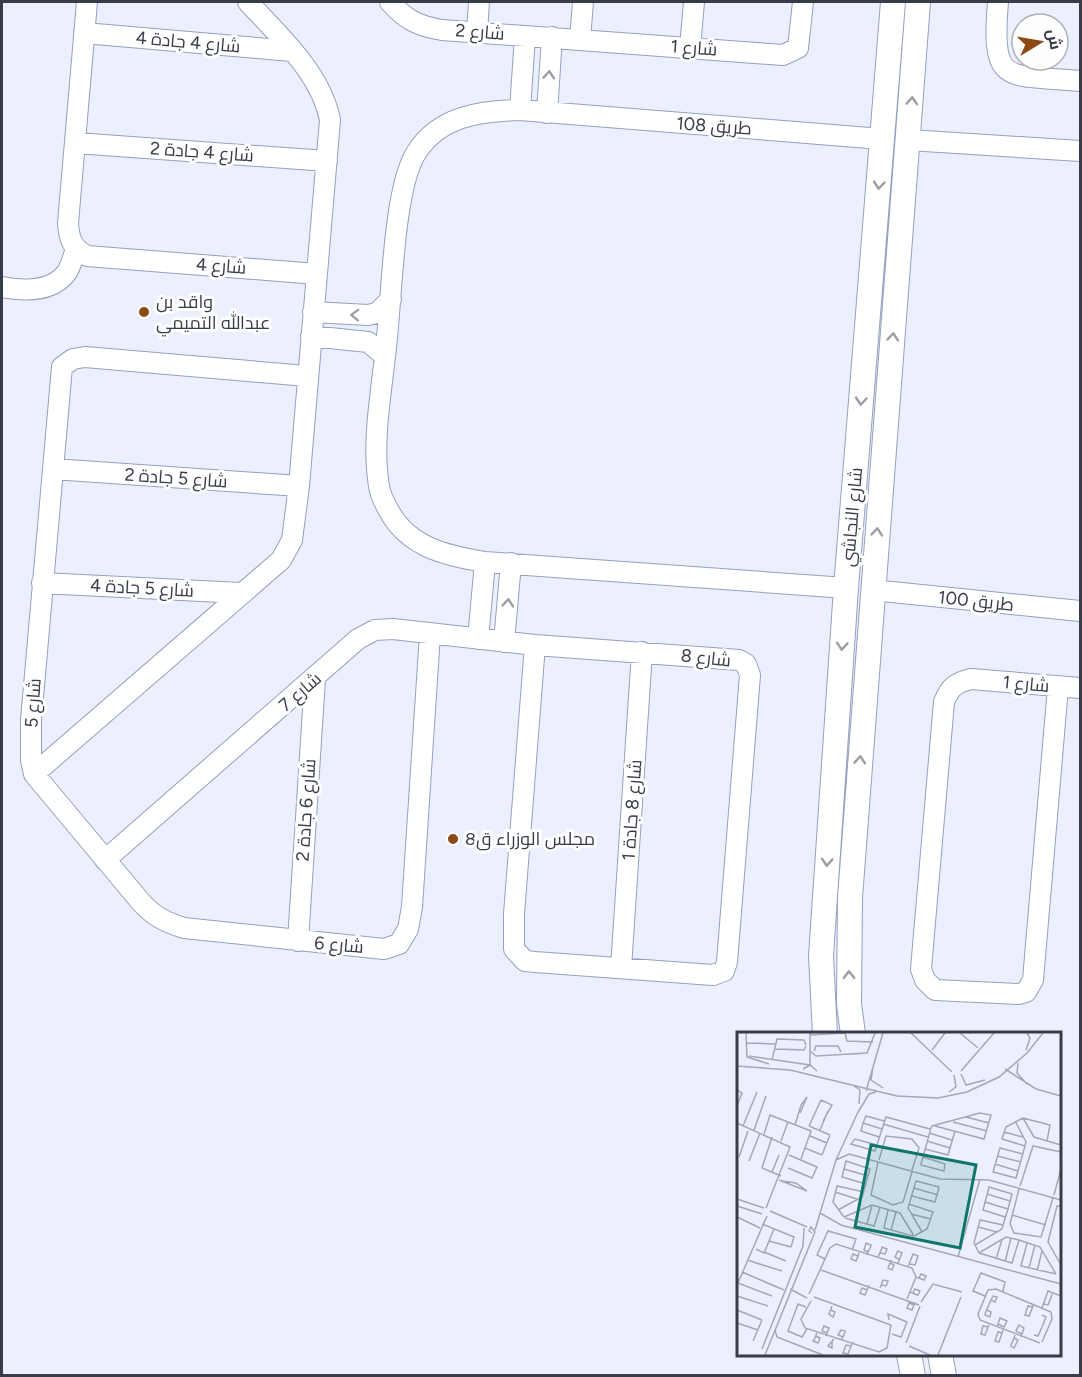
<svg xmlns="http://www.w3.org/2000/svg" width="1082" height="1377" viewBox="0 0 1082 1377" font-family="Figtree,Cairo,sans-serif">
<rect width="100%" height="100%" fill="#ecf0fe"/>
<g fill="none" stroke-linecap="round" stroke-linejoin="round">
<g stroke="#95a0be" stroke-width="22">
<path id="minor" d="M87,2l-19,221c1,16 4,25 19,33l230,18
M390,2c16,18 28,24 52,28l341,25 15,-7 5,-46
M998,2c-7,85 8,72 82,79
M477,32l2,-30
M84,33l208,18
M580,40l3,-38
M690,48l4,-46
M520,110l5,-74
M547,113l5,-76
M909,140l171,11
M76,143l251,18
M2,287c21,4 50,6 65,-15 4,-6 6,-16 9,-22
M313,312l55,3 9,-2 14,-14
M311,336l57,6 17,14
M307,376l-222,-19 -12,2 -11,8 -31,353v40l3,14 106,127c13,15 25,21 44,27l200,21 15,-5 9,-15 4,-22 18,-273
M53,469l246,17
M42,583l199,10
M846,588l-361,-26c-37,-6 -76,-14 -96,-51 -4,-7 -9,-17 -10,-25 -8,-48 4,-101 8,-149 5,-45 7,-149 29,-184 23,-37 64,-42 104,-43l362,29
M872,590l208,21
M478,639l7,-77
M504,642l7,-79
M1058,687l-25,293 -7,12 -7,2 -84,-4 -10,-10 -4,-11 23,-267c6,-15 11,-19 27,-23l109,9
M34,774l247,-214 11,-20 7,-54 31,-366c-9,-47 -51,-84 -82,-118
M105,860l253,-221 17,-9 18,-1 142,16 204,15 7,4 4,11 -23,287 -3,9 -11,4 -178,-13 -10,-1 -11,-12v-35l21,-269
M298,941l17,-262
M621,968l21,-316"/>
</g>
<g stroke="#95a0be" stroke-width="26">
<path id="major" d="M825,1034l-4,-78 25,-368 47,-586
M853,1034l-4,-30 1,-106 68,-896
M909,1354l4,22
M940,1354l4,22"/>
</g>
<use href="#minor" stroke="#fff" stroke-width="20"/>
<use href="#major" stroke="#fff" stroke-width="24"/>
</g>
<defs><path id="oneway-chevron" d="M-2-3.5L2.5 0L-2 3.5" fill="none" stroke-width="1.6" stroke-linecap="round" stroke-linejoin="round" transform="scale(1.5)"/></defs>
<g stroke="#9c9ea4">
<use href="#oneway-chevron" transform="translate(549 75) rotate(-86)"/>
<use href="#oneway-chevron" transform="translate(912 101) rotate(-86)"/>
<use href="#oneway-chevron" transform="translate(879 185) rotate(95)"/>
<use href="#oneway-chevron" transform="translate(355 315) rotate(-178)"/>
<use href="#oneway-chevron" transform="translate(893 337) rotate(-85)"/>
<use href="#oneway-chevron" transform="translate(861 401) rotate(95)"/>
<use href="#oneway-chevron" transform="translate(877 532) rotate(-85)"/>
<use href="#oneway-chevron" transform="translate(508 603) rotate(-85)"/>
<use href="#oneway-chevron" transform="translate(842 646) rotate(94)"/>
<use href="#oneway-chevron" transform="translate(860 760) rotate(-86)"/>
<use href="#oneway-chevron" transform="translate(827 862) rotate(94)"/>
<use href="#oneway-chevron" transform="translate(849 975) rotate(-91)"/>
</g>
<g fill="#8b4a15" stroke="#fefefe" stroke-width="2">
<circle cx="144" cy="312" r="6"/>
<circle cx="453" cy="839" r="6"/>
</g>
<g text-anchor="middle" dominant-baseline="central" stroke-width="6" stroke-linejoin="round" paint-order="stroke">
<g font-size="18" fill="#383c49" stroke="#fefefe">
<text transform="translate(480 32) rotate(4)">شارع 2</text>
<text transform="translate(188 42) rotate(5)">شارع 4 جادة 4</text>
<text transform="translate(694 48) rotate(4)">شارع 1</text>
<text transform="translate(714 126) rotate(4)">طريق 108</text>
<text transform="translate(202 152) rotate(4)">شارع 4 جادة 2</text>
<text transform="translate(221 266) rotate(4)">شارع 4</text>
<text transform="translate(176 478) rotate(4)">شارع 5 جادة 2</text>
<text transform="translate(852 517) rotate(-85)">شارع النجاشي</text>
<text transform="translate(142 588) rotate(3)">شارع 5 جادة 4</text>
<text transform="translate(976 601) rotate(6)">طريق 100</text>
<text transform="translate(706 658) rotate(6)">شارع 8</text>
<text transform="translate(1026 684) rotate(5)">شارع 1</text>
<text transform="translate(300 692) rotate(-41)">شارع 7</text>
<text transform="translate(33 703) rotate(-86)">شارع 5</text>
<text transform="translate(306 810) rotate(-86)">شارع 6 جادة 2</text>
<text transform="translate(632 810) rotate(-86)">شارع 8 جادة 1</text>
<text transform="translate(339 945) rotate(5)">شارع 6</text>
</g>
<g font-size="18" fill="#383c49" stroke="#fefefe" text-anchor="start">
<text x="156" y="302">واقد بن<tspan x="156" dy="21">عبدالله التميمي</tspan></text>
<text x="465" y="839">مجلس الوزراء ق8</text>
</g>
</g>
<g transform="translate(737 1032)">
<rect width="324" height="324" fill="#ecf0fe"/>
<path fill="none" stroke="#a4a8b6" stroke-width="1.5" d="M9,1l1,24 22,7M108,1l2,8 26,1M174,1l41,39M223,1l18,15M73,3l35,-2M9,11l29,1M38,17l29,1 2,-4M195,18l13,-17M289,18l4,-12 -3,-5M73,19l6,5 51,-3 8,-20M77,19l2,-5h22l3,6M12,24l61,9 7,6M35,28l5,-21 27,1 2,5M281,31l-1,10 10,11M0,34l53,4 107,26 41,2 29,-6 32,-15 28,-24 16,-20M136,35l-2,13 12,8M66,37l7,-4v-32M268,37l31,20 25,7M224,39l33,-38M224,42l5,11 19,-5M117,54l6,4 -1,14M0,58l5,3 -5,13M129,59l17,-58M212,60l7,-5 -2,-12M84,68l11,5 -9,16M120,82l12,-20 7,-2M229,85l23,6M286,86l-17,9 -4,12 23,7M286,86l11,19 27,8M286,86l27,7 -3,16M278,89l11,21 -1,4 -9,32 -23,-6 7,-24 23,6M216,90l34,9M0,91l53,24 -24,61M126,91l19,6M146,92l45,13M58,93l6,-20 6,-8 -7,16M6,94l14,-34M72,94l12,-26M72,94l21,9M17,98l12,-34M83,98l8,-19M267,100l19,5M192,101l23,7M27,102l6,-19 41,16 -10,28M73,104l17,7M142,105l-18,-6 2,-8 3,-7 18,5M44,109l7,-19M190,109l23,7M140,113l-22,-6 -4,5 24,7 11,-34 44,12M68,116l17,7M188,117l23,6 7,-24M85,123l8,-20M260,124l24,6M2,125l9,-26M186,125l22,7 -1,7 -23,-6v-1l10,-36 1,-2 48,-13 11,2 -7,24 -49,-13M99,128l13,-6 91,25 49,1 72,20M142,128l7,-24 26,3 7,9 -7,22M12,129l11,-28M141,130l-7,33 22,10 10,-3 9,-30M258,132l23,7M25,136l10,-31M25,136l19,8M51,136l24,10 5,-11 -28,-12M107,137l24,7M35,140l7,-17M42,148l28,11 -11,-8 -14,-2M283,154l13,-40 28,6M177,156l24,7M282,157l-9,35 4,9 27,4 12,-39M98,160l22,7M250,162l23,7M317,163l7,-26M175,164l23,6 4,-15 -23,-6 -8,27 14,24M0,167l27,9M248,170l23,7M172,172l24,8 -6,17 -13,7M0,174l25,8M324,174h-4l-9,36 13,23M101,178l24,-13 1,-3 7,-25 -24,-8 -4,16 24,7M151,178l-4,18 29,8M33,179l37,16M83,181l21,12 220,59M174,182l20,5M275,183l34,10M0,185l23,11M107,185l28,-12 28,8 14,23M107,185l-11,-15 4,-16 27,6M108,186l29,8 6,-19M25,192l32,13 -3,10M130,192l5,-19M241,195l19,5M78,198l21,-70 22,-48M154,198l5,-18M32,209l22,6M290,211l-6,23 35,8M238,213l27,-16 1,-4 5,-16 4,-15 -23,-7 -6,23 22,7M19,217l8,4 10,-24M27,220l22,9M242,221l27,-16 13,3 21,7 16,27M242,221l-5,-10 6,-23 23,5M242,221l33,10 7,-23M130,223l1,-3 3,-6v-1l-5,-2 -2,7 4,2M121,224l-5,-2 -2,5 5,2 2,-5 1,-3M141,225l4,-9v-1l5,2 -2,5 -5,-1M221,225l22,-78M88,227l-8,-4 11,-24 28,8 -4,11M259,227l6,-19M10,228l35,11M268,230l6,-24M153,231l4,2 -2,5 -4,-2 2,-5 1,-3M161,231l4,-10 -4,-2 -3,6 5,3M171,235l5,-13 5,2 -3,9 -5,-1M292,236l6,-23M84,238l98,35M300,239l5,-20M5,240l42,18M179,245l8,3 2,-4 -5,-2 -2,4M1,251l34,13M0,253l30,-69M143,256l3,-8 5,1 -2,5 -5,-1M53,257l17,9M130,258l-5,-2 -2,5 5,2 4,-10M173,260l7,3h1l2,-4 -5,-2 -2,4M72,262l21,-46 6,-4 76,24 4,9 -9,22M0,264l31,10M248,264l-12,-5 8,-18 24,9 -2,9M74,269l-10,18 4,9 74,24 8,-4 4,-23 -77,-28M184,270l12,-18 29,8M306,272l5,1 5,-13M177,273l-5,-2 -2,5 5,2 3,-8M69,275l-8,-3 -10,27 14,6 5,-8M295,275l-4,-1 -3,9 4,1 5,-12M305,276l6,-17 13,5M0,278l25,10M94,278l4,2 -2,5 -4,-3 3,-8M250,278l4,2 -1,5 -5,-2v-1l2,-5 4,-9 2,-4 4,1 -2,5 -4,-2M152,288l-1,-6 19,8 -6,15 -9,-3M0,291l21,7M251,295l-5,-1 -2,8 4,1 3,-8 1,-2M260,295l3,-9 7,3 -3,6 -6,-3M38,298l2,7 46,18M265,301l-4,-1 -3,9 4,1 4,-12M297,303l4,1 4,-9 4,-10 -4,-2M78,304l5,2 -2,5 -5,-2 1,-1 3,-7M89,304l3,-8 -5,-2 -2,5 5,2M284,305l3,-9 -5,-3 -3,6 6,3M277,306l4,2 -4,8 -3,-2v-1l3,-7 1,-3M104,308l2,-3 2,-5v-1l-4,-1 -3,5 5,2M16,309l9,-21M95,310v6l-4,-2 6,-7M169,311l14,-37M303,311l-60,-23 -2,-6 10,-24 8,-1 55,23 1,7 -10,23M114,314l-5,-1 -3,8 5,1 3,-8 2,-4M172,314l21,9M25,317l41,-103 1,-18M28,323l50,-123 -4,-5 -2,4 3,2M201,323l23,-58"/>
<path fill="#0f766e" fill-opacity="0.15" stroke="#0f766e" stroke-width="3" d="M134,113l105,20 -16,83 -105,-21z"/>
<rect width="324" height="324" fill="none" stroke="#383c49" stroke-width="3"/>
</g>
<rect width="1082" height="1377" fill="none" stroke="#383c49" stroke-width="6"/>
<g transform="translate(1040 42) rotate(79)"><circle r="28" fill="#fefefe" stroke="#afb0b6" stroke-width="1.5"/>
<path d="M0-4.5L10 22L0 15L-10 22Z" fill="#8b4a15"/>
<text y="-9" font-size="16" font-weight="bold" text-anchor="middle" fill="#383c49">ش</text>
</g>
</svg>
